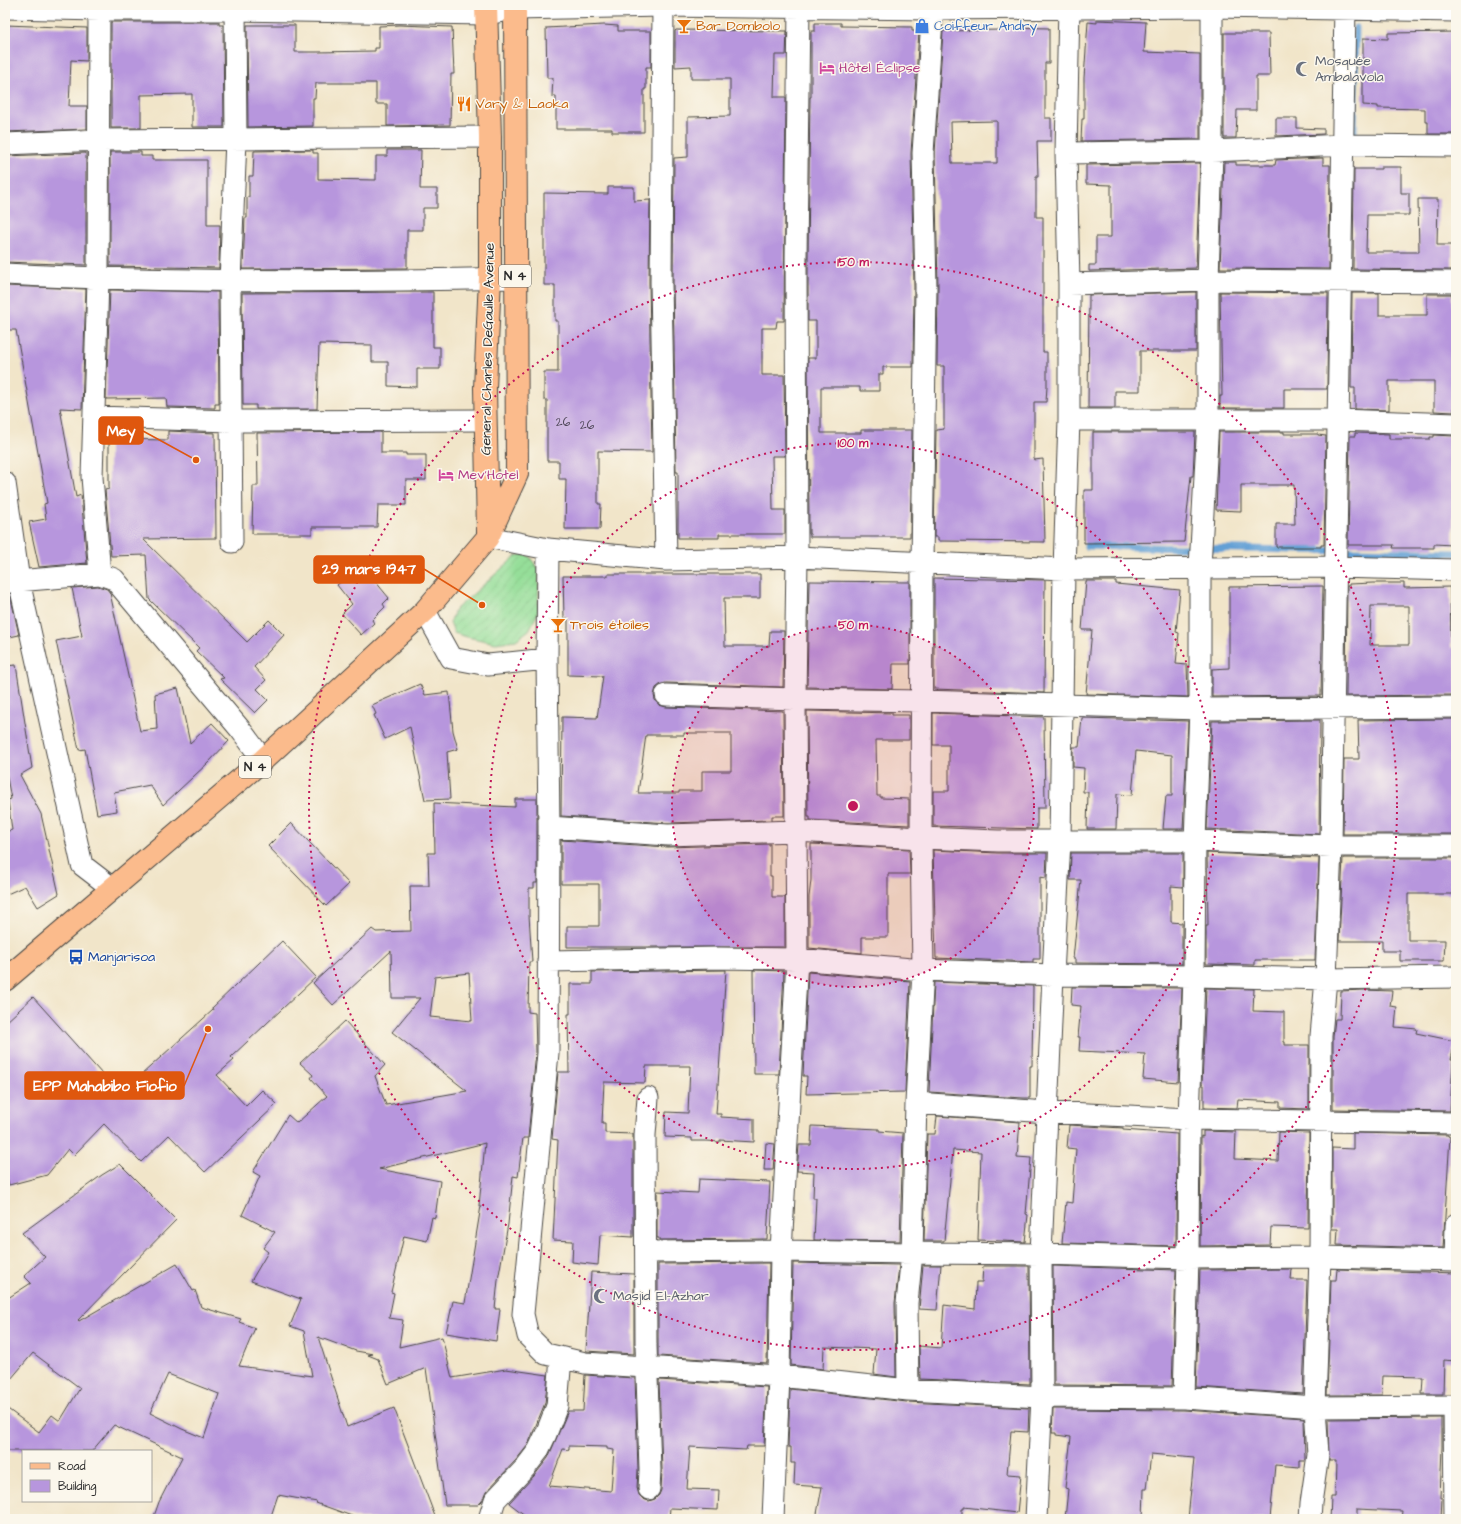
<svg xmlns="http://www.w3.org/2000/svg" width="1461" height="1524" viewBox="0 0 1461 1524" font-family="'Architects Daughter',sans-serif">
<defs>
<pattern id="garden-furrows" width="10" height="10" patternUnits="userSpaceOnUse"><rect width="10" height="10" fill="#95de99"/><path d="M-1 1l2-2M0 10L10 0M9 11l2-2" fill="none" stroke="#81bf84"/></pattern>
</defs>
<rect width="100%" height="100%" fill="#fbf7ec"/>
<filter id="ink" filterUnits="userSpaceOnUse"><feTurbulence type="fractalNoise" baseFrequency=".025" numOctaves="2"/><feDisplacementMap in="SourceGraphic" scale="8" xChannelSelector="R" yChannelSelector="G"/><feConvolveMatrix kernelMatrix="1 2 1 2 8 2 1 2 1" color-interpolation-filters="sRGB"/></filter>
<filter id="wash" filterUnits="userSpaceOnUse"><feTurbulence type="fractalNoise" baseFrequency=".012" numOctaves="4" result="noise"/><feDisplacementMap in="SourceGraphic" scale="16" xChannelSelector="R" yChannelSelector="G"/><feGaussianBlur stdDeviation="0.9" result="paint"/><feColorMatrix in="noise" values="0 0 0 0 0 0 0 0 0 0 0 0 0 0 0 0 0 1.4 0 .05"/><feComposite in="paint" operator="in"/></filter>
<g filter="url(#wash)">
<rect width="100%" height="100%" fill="#f1e5c9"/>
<path fill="url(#garden-furrows)" stroke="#608462" d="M523,554l6,2 10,14 -1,43 -9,17 -13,10 -20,3 -29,-6 -13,-4 -4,-10 5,-13 61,-54z"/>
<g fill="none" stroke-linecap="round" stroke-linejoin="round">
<path stroke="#64a0d5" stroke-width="7" d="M1354,135l2,-107
M1087,546l369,7"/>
</g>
<g id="blocks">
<path fill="#b796dd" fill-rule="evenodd" d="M1097,20l49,2 -2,30 56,2v85l-119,2 1,-22h2v-41l4,-56 9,1z
M111,22h108v3h4l1,102h-32v-33l-51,1v33h-30z
M815,23h26v3l71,1v4h7l-8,122 3,134 -1,80h-30v7h-4v17h-19v-4h-39v46h40v-3h51l-2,107h-100v-3h-1l-1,-176h8v-37h-8v-63l2,-161h1v-66h4z
M5,25l82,3v33l-16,-1 -2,46h18v23l-82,3 1,-55h-1z
M247,25h48v27h22l58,-1v-3h4v-22l20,-1 53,2 2,47h-3l-1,51 -63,1v-22h-11v-21h-60l-1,15h-2v28l-65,1z
M604,25l14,1v5h33v36h-5v22h-2v43h-32v-3h-56v-33h-4l1,-18h-6l-1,-50z
M1001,27l48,1v35h-4v55h6v23h-14l1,36h-2v40h7v135h4v34l-1,16h-12v58l9,-1 2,83 -107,-1v-4h-4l2,-107 8,-1v-63h-7l1,-79 -3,-134 8,-122 58,-1zM997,121v42h-45l-1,-41z
M676,30l111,1 -1,24h-11l-1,42h12l-2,224h-7l-1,7h-14v47h22l1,81h-13l1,54h12v24h-66v4h-41v-66h-2l-3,-190 1,-124 14,-1v-40l42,-1v-37h-39v-13l-16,1v-36z
M1456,32v102h-28v-12h-3v-13l-47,-1v-2l-15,-1v-67l25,1v-6z
M1224,33h45l1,43h-14v34h-19l-1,28h-12z
M1276,118h21v10l27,1v5l-48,2z
M313,150v3h5v26l58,1v-24h11v-6h34l-1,39h17v19h-14v22h-16v38l-164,1 2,-51h2v-21h2v-21h4l1,-25z
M110,152h31v4h11v4h55v65h13l-1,43 -109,-2z
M86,153v112l-81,-3v-106z
M1323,158v7h7l-1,104 -109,-1 4,-106h12v3h39l1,-5z
M1200,163l-4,105 -107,3v-6h7v-28h15v-52l-25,-1v-19z
M1381,167h20v26h8v22h-42l-1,37h53l-1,-53h20l-1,46h15v25l-99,-1 1,-100h27z
M608,187h26v14l16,-1 -1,82 3,170 -54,-1v53h3l-1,25h-35l1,-50h-7v-18h-12v-61h-3v-28h14v-51h-3v-36h-11v-92l64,1z
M5,286l81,3 -4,120 -22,-1 16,89 5,-2 6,68 -48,4 -10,-45 17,-3 -2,-15 3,-1 -31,-173h-11z
M110,290l108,2 1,112h-4v4l-48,-1 -1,-9 -60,1z
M433,292v55h7v22h-23v18l-29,-1v-24h-16v-17l-53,-1 -2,65h-61v-4h-13l-1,-112z
M1196,292v59h-56v40h-25v17h-27l1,-113z
M1220,292l108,1 -1,96h-43v19h-64v-12h2z
M1352,293h27v22h48v-21h25v12h4v102h-2v4l-20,-1v-30h-45v29l-34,-1v-21h-4z
M168,431l47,2 1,105 -73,1 104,103 22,-22 15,15 -30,32 12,13 -9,9 11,11 -13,13 -35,-34 4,-1 -28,-27 3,-3 -50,-49 -3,-44 -35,1 -6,-66 4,-1v-50l59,1z
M381,432v21h25v2h20v25h-20v25h-28l-1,22h-65v7h-60l1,-48h5l-1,-53z
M1093,432h102l-2,44h-2l-7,66 -100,1v-53h9z
M1219,432h65v2h34v1l8,1 -2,109h-3v2h-45v-23h19l-1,-39h-53v26l-25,-1z
M1355,433l34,1v5h41v-2h4v-2l20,1 -1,109 -19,-1v4h-41l1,-3h-46l2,-109h5z
M361,564l28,34 -6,6 2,3 -13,13 2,3 -13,12 -19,-21 10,-10 -15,-19z
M608,574h152v24h-36l1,48h44l1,-15h14l-1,56 -117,-4 -5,1 -5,4 -2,7 1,5 4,5 7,2 117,4 1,105h-12v4l-104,3 -107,-7 1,-99 35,1 6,-42 -35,-1v-57h-4l-1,-42h45zM684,733h47v38h-29v20h-23v2h-41l8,-58h38z
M934,578l111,2 -1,113 -110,-4z
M809,581l101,1v82h-17l-1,25 -85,-2z
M1086,581h30v3l64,6 -4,42 3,1 -3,31 11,1 1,32 -102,-3 6,-64h-10z
M1373,583h31v5l46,-1 1,61 5,-1v48l-110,1 1,-110h2v-2zM1371,606h38v39h-39z
M98,586l9,3 3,4 30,138 17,-2 -2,-35 23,-6 12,55 22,-20 17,18 -21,22 -45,42 -13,-20 -36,7 3,19 -20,3 -12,-65 -6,1 -23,-109 26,-5 -10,-48z
M1323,586l-2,110 -109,1v-28l17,-1v-81z
M5,594h5l9,41 -14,3z
M16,665l16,103 -12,7 21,39 18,80 -21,13 -13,-21 -20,9v-63l7,-2 -4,-30 3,-1 -6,-32v-101z
M420,684l5,11 24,-3 4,39 5,18 -11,3 3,47 -25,1 -15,-73 -25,12 -11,-24 2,-1 -4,-9z
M807,711l85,2v2h17v25h-33l1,56h4v2l28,1v26l-99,-5v-3h-2z
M933,713l111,4 1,91h-8v21l-104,-3v-35h16v-46h-16z
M1082,718l106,3 -5,108h-20l3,-33h6v-41l-36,-4 -4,44 -15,-1 -1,35h-29l1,-37h-5l1,-24 -11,-1v-20h6z
M1456,719v73h-1l-1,42h-111l1,-75h15l-1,-39z
M1320,720l-1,114 -112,-5 5,-108z
M515,799h22v84h-3v5h-5v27l3,47h-3l-1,50 7,1 1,39 -8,86h-5l-5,39 -5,-1 -5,48 -10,56 -3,29h5l-4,32 -50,-8 7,-32 12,2 16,-97h-2l6,-63 -106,26 61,12 -5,37 -3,-1 -5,24 -23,-5 -13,56 3,1 -5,25 14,2 -4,27 43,-10 10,41 54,-9 42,6 -3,28 -17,42 -12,15 -30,32 -4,9 -4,4h-33l-19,-137 -38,16 -10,-25 -10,-4 5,-1 -17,-3 -38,-14 29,90 47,-19 42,111h-76l-44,-16 1,-1 -39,-7 -8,24h-117l6,-17 23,-45 -68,-32 -22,26h-87v-44l34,25 13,-17 8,6 20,-33 -47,-35 -28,33v-86l26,-17 -7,-7 21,-19 -23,-24 80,-58 18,-11 56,56 -98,100 1,1 98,-57 16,27 2,-1 6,17 40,12 -2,3 16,6 -16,38 73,10 -8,-45 -14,-5 11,-27 -50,-18 17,-29 -5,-4 12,-16 -33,-17 18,-39 -7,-4 35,-57 9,8 30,-27 -16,-18 2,-3 -13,-12 45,-42 40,44 -10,11 11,29 81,-14 -75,-59 28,-34h-28l-1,-47 -58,54 -20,-22 59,-54 4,3 35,-1 -1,-45h19l-1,-33h7l-1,-50 81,4zM469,973l3,48 -42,-4 5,-40zM168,1374l51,20 -15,44 -22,-9 -32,-16z
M291,823l58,61 -23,22 -58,-60z
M561,840l106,7 103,-3v32h2v21h13v50h-218v-21h32v-42h-38z
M811,844l98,5 1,25h-22v63h-26v16l-53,-5v-51l2,-17z
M933,850l65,3h49l-1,25 -6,-1v82h-7v3l-97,-4z
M1071,853h112v34l-12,-1v36l11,1v41l-107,-1v-4h-2l8,-79h-11z
M1207,853l112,5 -4,102h-60v5l-49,-1v-38h2z
M1343,858h111v36h-46v46h37l-1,21h-44v-10h-18v-10h-43z
M282,941l34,36 -85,80 3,3 -17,15 29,31 16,-16 15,14 -72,68 -36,-37 -28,27 -37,-38 -30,31 -6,-6 -21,26 -38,10 -4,-15v-147l13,-12 15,-14 87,97 93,-84 -1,-2z
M726,970l-10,144h5v3l33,2v23l-34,-2v2l-13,-1h-15v-3l-27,-1 1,-25 22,1 2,-47h-44l-1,17 -41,-1 -2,41h3v10l28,1v103l-33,-2 -2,30 -26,-3 1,-21 -20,-1 5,-100 -6,-1 6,-67h11l-1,-58h2v-30h22v-12z
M753,970l31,1 -5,103h-25z
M808,972l102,9 -5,111 -99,2 1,-18h-4z
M934,982l99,4 -1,80h-2v32h-7l-94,-6z
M1072,987l110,1 -4,94 -35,-3 2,-25 -66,-3 1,-14h-2l3,-31 -10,-1z
M1206,988l48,1 -1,22 31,1v30h1v3h24v64l-29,-1v-6l-42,-2 -1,8 -33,-1v-22h-2z
M1363,990l29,1 -2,15 7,1 -2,20 22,2 -1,4 39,8 -4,19h2l-3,51 -117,-2v-72l2,-18h5l1,-28z
M937,1116l83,6 -3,35 14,1 -5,56 2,1 -3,27 -47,-2 3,-88 -28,-2 -9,91h-20l3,-107h8z
M1069,1125l54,3v2l54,4 -1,112 -114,-3 4,-41 6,1 4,-54 -9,-1z
M812,1126l67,3v2l24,2 -3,108 -86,-1 2,-42h-3l1,-26 -17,-1 2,-26h12z
M1203,1131l33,1 -1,27 43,2 1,-29 30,1 -1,95 -37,-1 -1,18 -70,1 1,-110 2,1z
M1353,1133l95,2v1l2,1 -7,111 -106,-3 1,-16h-6v-81l21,1z
M766,1143l9,1 -2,26h-9z
M699,1179l71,3 -3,57 -108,1v-2h-2v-47l41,2z
M769,1263l-2,100 -109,-7v-92z
M793,1263l106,2 -4,38 1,74 -22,-3 2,-25 -52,-2 -1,22 -32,-4z
M923,1265h18l-4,45 -18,-1z
M983,1266h46l1,118 -110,-5 -1,-33 22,2 3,-43 31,4 1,-27h6z
M1053,1266l123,4 -4,116 -118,-1z
M1292,1269l-1,11h16l-4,114 -107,-7 4,-117z
M1337,1269l119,4v88l-12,-1 -1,34h-21l1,-17 -40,-1 -1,19h-55l4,-115h5z
M591,1272l43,2v80l-48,-3z
M585,1375l50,3 3,92 -1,18 2,7 4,4 6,2 6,-2 4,-4 2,-5 1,-20 -3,-90 108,7 -3,59h-17l-1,4 -56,-3 -3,42 32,1 -1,20 -48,-2 -1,11h-139l-21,-16 25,-27 14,-18 20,-47h15zM569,1446l38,1v2l7,1 -3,41 -62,-5 14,-37 6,1z
M790,1389l117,13 122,6 -1,24 -17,-1 -4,43 14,1 -4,38 -53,-6v2h-2v10h-146l6,-32 -28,-2 1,-22h-4v-16h-3z
M1053,1409l131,1 120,8 1,42h-6v7l-24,-2 -5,54h-82l6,-61 -43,-4 -4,35h-3l-1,30h-78l3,-30 -3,-1 6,-51 -15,-2v-2h-4z
M1442,1418v29l-2,51h2l-1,21h-40l1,-8 -45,-2v10h-27l1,-22h4l1,-37h-7l-1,-41z"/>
</g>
</g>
<g filter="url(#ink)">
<use href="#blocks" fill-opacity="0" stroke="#494743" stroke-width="1"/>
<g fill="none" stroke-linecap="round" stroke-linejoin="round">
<g stroke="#494743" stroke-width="23">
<path id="street" d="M99,5l-1,274 -6,198 8,97
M663,5l-2,277 5,278
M5,8l95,2h135l251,4 29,-5 148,-3 270,3 279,-2 244,4
M5,144l95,-4 390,-3
M1066,153l146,-2 131,-6 113,1
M5,274c170,9 340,8 510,4
M1069,284l139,-4 248,2
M95,417l137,4 253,-1
M1069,420h270l117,4
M5,483l14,98 63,284 30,23
M488,537l60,12 118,11 131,-3 267,12 272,-2 120,3
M232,542l-2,-261 6,-141 -1,-135
M548,549l-1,110 2,168 -1,226 -25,261 5,22 18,18 39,9 194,13 129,14 134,7 142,1 131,9 141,-1
M5,582l95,-8 14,5 126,150 23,31
M425,611l26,47 37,7 59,-6
M666,695l129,4 126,2 279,8 256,-2
M549,827l119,8 127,-4 126,7 77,3h197l136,5h125
M548,961l171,-3 78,1 126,11 130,5 141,1 132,3 130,-2
M648,1098l-3,37 1,210 4,125 -1,19
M916,1103l131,9 142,7 267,4
M646,1252l135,-1 131,2 129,1 147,4 132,-1 136,3
M1455,1260l1,-35
M908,1390l-1,-87 5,-50 4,-150 7,-133 -2,-132 1,-276 4,-275 -3,-134 10,-148
M1184,1398l4,-140 1,-139 5,-143 1,-135 5,-132v-142l8,-146v-141l4,-129v-146
M1454,1406l1,113
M489,1519l6,-19 30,-32 13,-17 8,-17 11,-28 4,-48
M773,1519l6,-143 2,-125 16,-292 -2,-260 2,-142 -1,-299 3,-253
M1036,1519l6,-122 -1,-143 12,-279 7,-134 4,-272 5,-149v-136l-3,-131 3,-148
M1310,1519l1,-16 7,-48 -3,-48 5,-150 1,-221 5,-57 5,-133 14,-841"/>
</g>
<g stroke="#494743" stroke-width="24">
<path id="primary" d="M486,5l4,132v141l-5,110 3,144
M5,980l258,-220 162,-149 63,-74 29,-63 -2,-469"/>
</g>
<use href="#street" stroke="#fff" stroke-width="21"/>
<use href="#primary" stroke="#fbbb8c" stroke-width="22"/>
</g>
</g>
<circle cx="853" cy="806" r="181" fill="#c2185b" fill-opacity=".12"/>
<g fill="none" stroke="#c2185b" stroke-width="2" stroke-dasharray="2 4">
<circle cx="853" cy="806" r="181"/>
<circle cx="853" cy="806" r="363"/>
<circle cx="853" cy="806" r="544"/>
</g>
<defs>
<g id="bar-bare" transform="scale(1.2)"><path d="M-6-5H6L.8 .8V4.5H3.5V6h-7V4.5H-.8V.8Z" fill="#e8710a" stroke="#fbf7ec" stroke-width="2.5" paint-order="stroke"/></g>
<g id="shop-bare" transform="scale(1.2)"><path d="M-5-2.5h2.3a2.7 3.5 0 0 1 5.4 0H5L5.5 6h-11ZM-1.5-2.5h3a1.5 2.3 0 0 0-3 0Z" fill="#3f7fe0" stroke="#fbf7ec" stroke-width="2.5" paint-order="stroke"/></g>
<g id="hotel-bare" transform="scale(1.2)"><path d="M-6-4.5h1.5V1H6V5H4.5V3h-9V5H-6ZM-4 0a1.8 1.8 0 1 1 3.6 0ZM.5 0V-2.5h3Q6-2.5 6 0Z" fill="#d1479c" stroke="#fbf7ec" stroke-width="2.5" paint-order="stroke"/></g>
<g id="mosque-bare" transform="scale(1.2)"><path d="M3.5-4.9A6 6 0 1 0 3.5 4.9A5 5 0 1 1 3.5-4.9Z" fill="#6b7280" stroke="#fbf7ec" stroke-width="2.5" paint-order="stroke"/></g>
<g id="restaurant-bare" transform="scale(1.2)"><path d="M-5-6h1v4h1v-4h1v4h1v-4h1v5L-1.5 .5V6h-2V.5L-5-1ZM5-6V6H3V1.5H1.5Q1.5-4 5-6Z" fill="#e8710a" stroke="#fbf7ec" stroke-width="2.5" paint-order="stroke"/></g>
<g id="bus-bare" transform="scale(1.2)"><path d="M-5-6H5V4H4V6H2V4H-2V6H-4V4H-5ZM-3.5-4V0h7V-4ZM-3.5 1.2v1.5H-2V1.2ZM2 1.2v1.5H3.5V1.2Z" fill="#1a4fb4" stroke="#fbf7ec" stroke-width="2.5" paint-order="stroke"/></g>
</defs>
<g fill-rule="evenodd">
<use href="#bar-bare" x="684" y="26"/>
<use href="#shop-bare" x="922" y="26"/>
<use href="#hotel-bare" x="827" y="68"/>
<use href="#mosque-bare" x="1303" y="69"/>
<use href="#restaurant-bare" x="464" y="104"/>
<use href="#hotel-bare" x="446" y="475"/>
<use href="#bar-bare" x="558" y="625"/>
<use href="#bus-bare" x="76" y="957"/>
<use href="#mosque-bare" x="601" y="1296"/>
</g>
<g text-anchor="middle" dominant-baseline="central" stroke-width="3" stroke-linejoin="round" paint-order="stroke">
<g font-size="12" fill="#4e4658">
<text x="563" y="422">26</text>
<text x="587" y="425">26</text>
</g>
<g fill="#fbf7ec" stroke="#696865" stroke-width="1">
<rect x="499" y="265" width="32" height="22" rx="3"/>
<rect x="239" y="756" width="32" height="22" rx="3"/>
</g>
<g font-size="13" font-weight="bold" fill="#2b2b2b">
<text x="515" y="276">N 4</text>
<text x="255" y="767">N 4</text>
</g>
<g font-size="14" fill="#c56008" stroke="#fbf7ec" text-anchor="start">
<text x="696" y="26">Bar Dombolo</text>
<text x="476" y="104">Vary &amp; Laoka</text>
<text x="570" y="625">Trois étoiles</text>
</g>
<g font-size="14" fill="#366cbe" stroke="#fbf7ec" text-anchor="start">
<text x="934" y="26">Coiffeur Andry</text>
</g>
<g font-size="14" fill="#5b616d" stroke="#fbf7ec" text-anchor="start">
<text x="1315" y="61">Mosquée<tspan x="1315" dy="16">Ambalavola</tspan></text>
<text x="613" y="1296">Masjid El-Azhar</text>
</g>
<g font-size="14" fill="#b23c85" stroke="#fbf7ec" text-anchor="start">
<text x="839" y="68">Hôtel Éclipse</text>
<text x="458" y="475">Mev'Hotel</text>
</g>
<g font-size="14" fill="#2b2b2b" stroke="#fbf7ec">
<text transform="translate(488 349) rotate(-89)">General Charles DeGaulle Avenue</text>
</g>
<g font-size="14" fill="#164399" stroke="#fbf7ec" text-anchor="start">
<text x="88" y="957">Manjarisoa</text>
</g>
</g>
<circle cx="853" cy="806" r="6" fill="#c2185b" stroke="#fbf7ec" stroke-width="2"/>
<g font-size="12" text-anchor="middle" font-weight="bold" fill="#c2185b" stroke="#fbf7ec" stroke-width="3" stroke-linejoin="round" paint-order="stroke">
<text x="853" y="266">150 m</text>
<text x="853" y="447">100 m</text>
<text x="853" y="629">50 m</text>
</g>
<path fill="none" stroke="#df570e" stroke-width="1.5" d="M196 460L143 431M482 605L424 569M208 1029L184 1086"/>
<g fill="#df570e" stroke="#fbf7ec" stroke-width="1.5">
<circle cx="196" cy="460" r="4"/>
<circle cx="482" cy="605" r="4"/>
<circle cx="208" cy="1029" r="4"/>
</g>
<g fill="#df570e" stroke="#df570e" stroke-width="1.5">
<rect x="99" y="417" width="44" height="27" rx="4"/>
<rect x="314" y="556" width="110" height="27" rx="4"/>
<rect x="25" y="1072" width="159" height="27" rx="4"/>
</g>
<g font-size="15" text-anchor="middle" font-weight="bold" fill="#fff">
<text x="121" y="436">Mey</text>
<text x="369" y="574">29 mars 1947</text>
<text x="105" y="1091">EPP Mahabibo Fiofio</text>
</g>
<rect width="1461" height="1524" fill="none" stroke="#fbf7ec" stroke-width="20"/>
<rect x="22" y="1450" width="130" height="52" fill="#fbf7ec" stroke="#a8a59f"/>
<rect x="30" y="1463" width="20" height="6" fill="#fbbb8c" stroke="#a8a59f"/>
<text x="58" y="1470" font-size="12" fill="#2b2b2b">Road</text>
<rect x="30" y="1480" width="20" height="12" fill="#b796dd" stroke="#a8a59f"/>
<text x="58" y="1490" font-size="12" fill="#2b2b2b">Building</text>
</svg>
